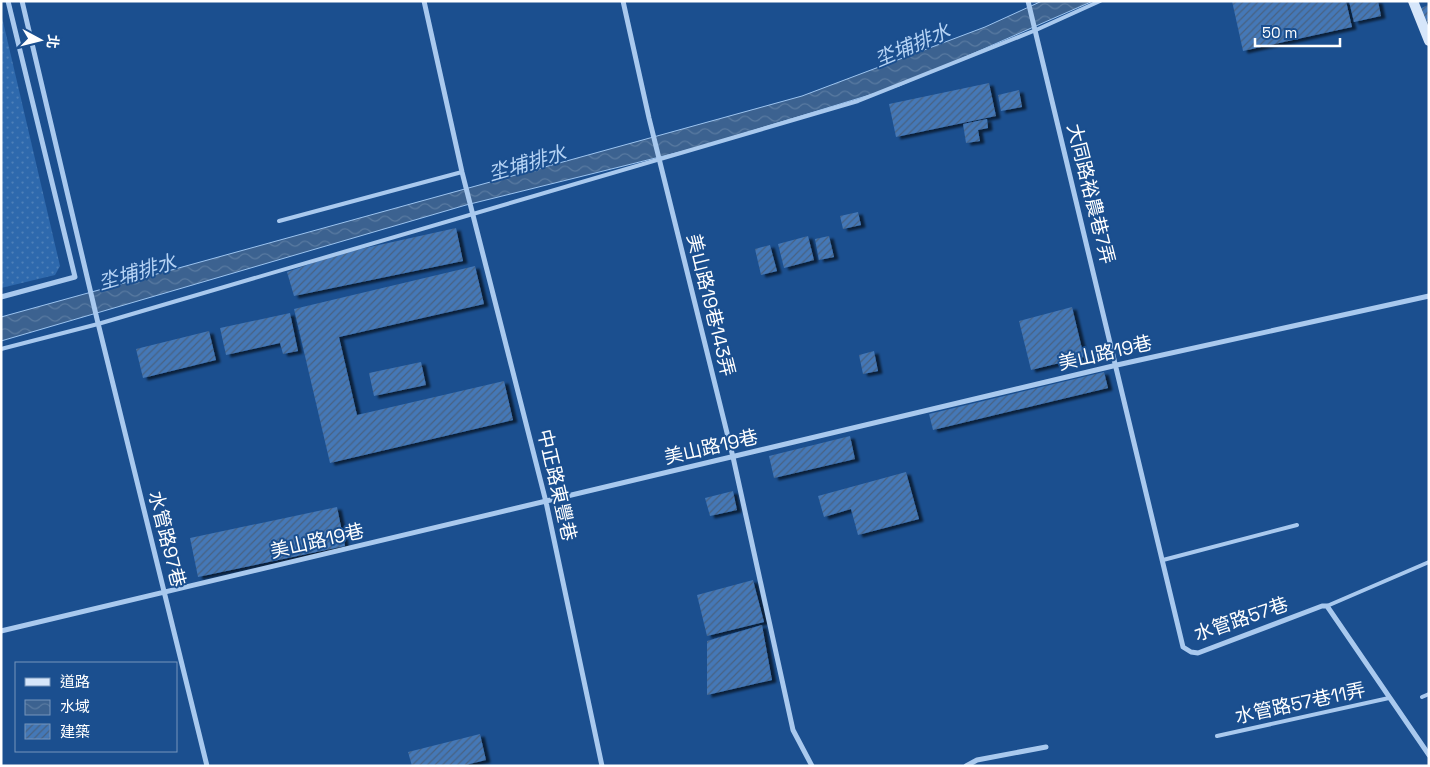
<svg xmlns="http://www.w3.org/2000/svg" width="1430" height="767" viewBox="0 0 1430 767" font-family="'Space Grotesk','Noto Sans TC',sans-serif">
<defs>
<pattern id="grass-dots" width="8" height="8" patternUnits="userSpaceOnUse" patternTransform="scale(1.25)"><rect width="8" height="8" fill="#2e69ad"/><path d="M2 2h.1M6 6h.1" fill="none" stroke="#4d80b9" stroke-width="1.8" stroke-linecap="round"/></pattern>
<pattern id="water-waves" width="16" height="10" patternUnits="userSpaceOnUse" patternTransform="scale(1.25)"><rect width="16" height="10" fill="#3c6290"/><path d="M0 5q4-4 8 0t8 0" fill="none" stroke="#597aa1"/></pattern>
<pattern id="building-hatch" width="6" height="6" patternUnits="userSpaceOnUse" patternTransform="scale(1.25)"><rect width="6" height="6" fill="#4478b7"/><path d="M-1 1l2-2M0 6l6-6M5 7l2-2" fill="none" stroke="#486282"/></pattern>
<filter id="shadow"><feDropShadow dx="4.5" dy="2.5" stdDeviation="1" flood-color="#0009"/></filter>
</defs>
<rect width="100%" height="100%" fill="#1b4f8f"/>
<path fill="url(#grass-dots)" d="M1,13l59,253 -5,9 -54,13z"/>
<path fill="url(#water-waves)" stroke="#9cc4f0" d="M1042,1h51l-194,85 -203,62 -230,57 -465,136v-24l801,-221 183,-69z"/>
<path fill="url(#building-hatch)" filter="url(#shadow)" d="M1232,1h114l6,26 -109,24z
M1349,1h29l3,15 -27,6z
M1428,5l1,16 -5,3 -7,-14z
M989,83l7,33 -100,21 -7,-33z
M1019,90l3,17 -21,4 -3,-16z
M987,119l1,9 -10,2 2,11 -14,2 -3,-19z
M858,212l3,13 -18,4 -3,-13z
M456,228l7,33 -169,35 -7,-24 51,-18z
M808,236l6,24 -30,8 -6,-24z
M829,236l5,21 -15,3 -4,-21z
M770,245l7,26 -16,4 -6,-26z
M475,266l9,38 -145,33 18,78 147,-34 9,39 -183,43 -36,-154z
M1072,307l12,50 -53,13 -12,-49z
M290,313l8,38 -15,3 -3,-11 -54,12 -6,-27z
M209,331l7,29 -73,18 -7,-29z
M874,351l4,20 -15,3 -4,-19z
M421,362l5,23 -52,11 -5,-23z
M1104,372l4,16 -175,42 -4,-16z
M850,436l5,23 -81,19 -5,-22z
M906,472l13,47 -61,16 -7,-26 -27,8 -6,-21z
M733,491l4,19 -27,6 -5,-18z
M337,507l8,39 -147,31 -8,-39z
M753,580l11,42 -57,14 -10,-41z
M762,625l10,55 -65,15v-54z
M480,734l6,26 -25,6h-49l-4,-14z"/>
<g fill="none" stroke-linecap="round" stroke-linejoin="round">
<path stroke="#a9c9ee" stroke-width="4" d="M279,221l183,-49
M1,349l97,-25 760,-223 178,-71 64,-29
M1163,560l134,-35
M1327,606l102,-44
M1422,697l7,-3
M1217,736l172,-38"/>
<path stroke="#a9c9ee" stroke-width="5" d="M22,1l75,318 110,447
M424,1l38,171 84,330 56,264
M623,1l26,117 84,339 60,273 19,36
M1028,1l155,646 8,5 7,1 124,-47h5l102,149
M1,297l74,-20 -67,-276
M1,631l1116,-266 312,-69
M966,766l11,-6 69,-13"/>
<path stroke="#d6e6fa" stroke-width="10" d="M1413,1l16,40"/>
</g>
<g text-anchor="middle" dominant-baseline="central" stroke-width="4" stroke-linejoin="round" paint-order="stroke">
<g font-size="19" fill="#fff" stroke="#1b4f8f">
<text transform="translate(1091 194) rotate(76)">大同路裕農巷7弄</text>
<text transform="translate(711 305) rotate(76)">美山路19巷143弄</text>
<text transform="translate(1105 353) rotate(-13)">美山路19巷</text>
<text transform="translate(711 447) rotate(-13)">美山路19巷</text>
<text transform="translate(557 485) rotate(77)">中正路東豐巷</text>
<text transform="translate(167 539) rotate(76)">水管路97巷</text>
<text transform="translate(317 541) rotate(-13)">美山路19巷</text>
<text transform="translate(1241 619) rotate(-19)">水管路57巷</text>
<text transform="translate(1300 703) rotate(-12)">水管路57巷11弄</text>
</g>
<g font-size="20" font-style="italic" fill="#b5d3f5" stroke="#1b4f8f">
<text transform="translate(912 45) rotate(-23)">坔埔排水</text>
<text transform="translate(527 163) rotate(-16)">坔埔排水</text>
<text transform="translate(137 272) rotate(-16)">坔埔排水</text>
</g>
</g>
<rect width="1430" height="767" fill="none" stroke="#ffffff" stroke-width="5"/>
<rect x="15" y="662" width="162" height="90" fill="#1b4f8f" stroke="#7695bc"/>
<rect x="25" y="678" width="25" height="8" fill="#d6e6fa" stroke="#7695bc"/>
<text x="60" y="687" font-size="15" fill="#ffffff">道路</text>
<rect x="25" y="700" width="25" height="15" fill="url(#water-waves)" stroke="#7695bc"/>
<text x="60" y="712" font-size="15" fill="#ffffff">水域</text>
<rect x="25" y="724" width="25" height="15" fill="url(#building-hatch)" stroke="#7695bc"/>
<text x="60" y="737" font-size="15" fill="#ffffff">建築</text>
<g transform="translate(40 40) rotate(97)" stroke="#1b4f8f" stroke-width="4" paint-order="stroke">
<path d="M0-4L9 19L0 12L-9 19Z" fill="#ffffff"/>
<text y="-8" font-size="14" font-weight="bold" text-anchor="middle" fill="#ffffff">北</text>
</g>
<path d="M1255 38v8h85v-8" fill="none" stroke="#ffffff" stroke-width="2.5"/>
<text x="1262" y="38" font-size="15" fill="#ffffff" stroke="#1b4f8f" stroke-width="4" paint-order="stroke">50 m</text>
</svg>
